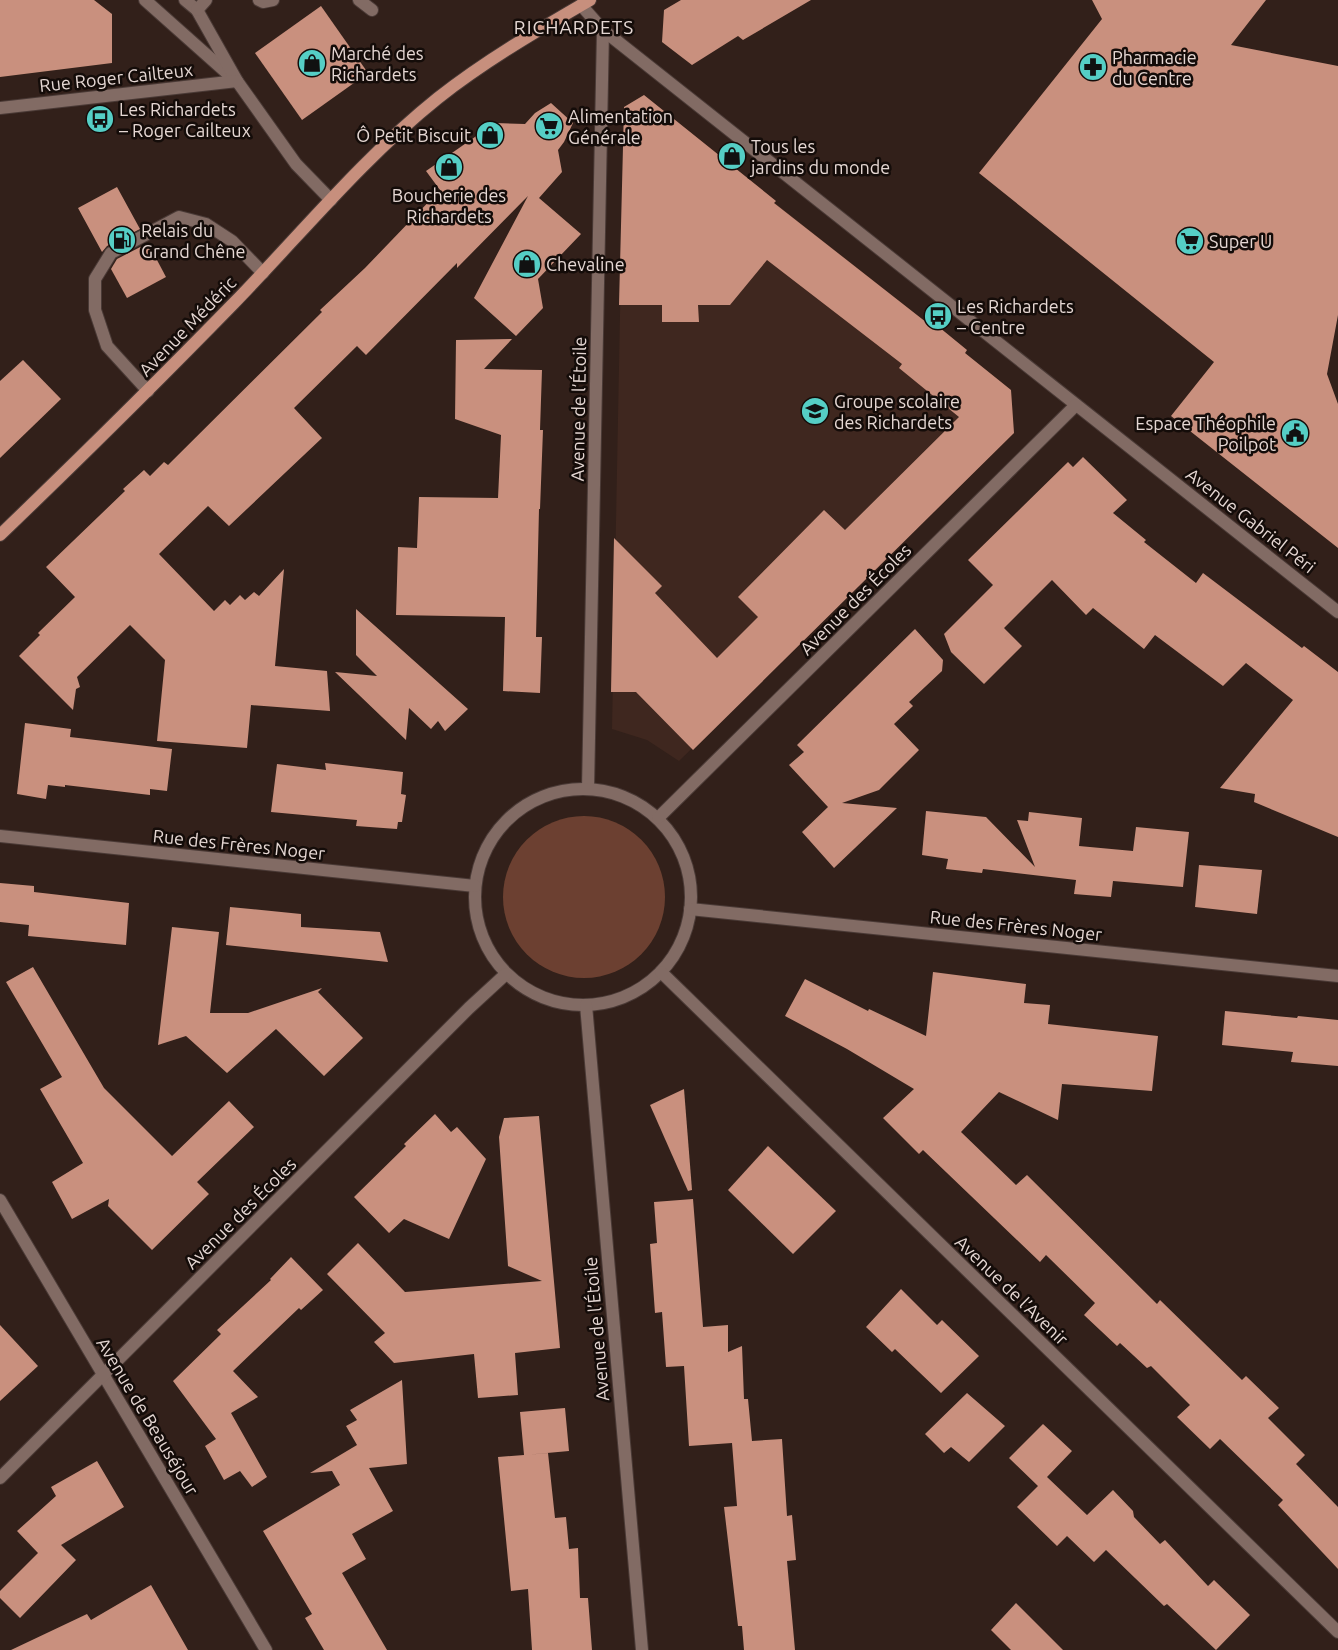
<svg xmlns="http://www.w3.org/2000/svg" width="1338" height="1650" font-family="Ubuntu,sans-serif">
<rect width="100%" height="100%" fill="#32201a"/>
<!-- built -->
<path fill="#3f271f" d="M644,95L776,201L775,203L931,326L934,323L967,350L966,354L1011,390L1014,433L679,761L647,740L612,729L624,107Z"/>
<!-- green -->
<circle fill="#6c4031" cx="584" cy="897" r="81"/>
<!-- building -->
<g fill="#c9907e">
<path d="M0,0H94L112,14V63L0,77Z"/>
<path d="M681,0H811L743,40L738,36L692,65L662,42L664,10Z"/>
<path d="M1092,0H1266L1231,45L1338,66V315L1327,374L1338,404V548L1171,416L1214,362L979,173L1102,19Z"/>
<path d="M321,6L368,73L302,120L255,53Z"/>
<path d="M644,95L776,201L774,203L931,326L934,323L967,350L965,353L1011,390L1014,433L693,750L636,692H611L614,538L662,586L655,593L717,658L758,617L738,597L824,510L845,530L959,417L899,368L902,364L767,260L730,305H698L699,322H662V305H619L624,107Z"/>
<path d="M551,103L573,123L564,142L558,150L562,172L539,198L581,234L538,279L543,308L516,336L474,298L528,196L457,268V263L366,355L357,346L294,408L322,438L229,526L208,506L159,554L214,611L225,600L230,605L240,595L245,600L254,592L259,596L284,569L275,666L327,671L330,711L251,705L247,748L157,741L165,660L130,625L77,677L80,687L76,689L73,710L19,656L40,635L38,633L75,597L46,567L125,491L123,489L144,470L150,476L164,462L168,465L322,312L320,310L365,268L440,190L426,171L495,123L525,124L535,113Z"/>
<path d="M117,187L140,229L107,246L102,252L78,208Z"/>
<path d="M148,243L166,277L127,298L111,269L117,259Z"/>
<path d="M512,339L484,369L542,370L540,430H543L540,509H539L536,637H542L540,693L503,691L505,617L396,615L398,547L417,548L419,497L498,498L501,435L455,419L456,340Z"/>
<path d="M23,360L61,399L0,458V381Z"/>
<path d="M1083,457L1127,500L1113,513L1146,540L1144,542L1196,583L1203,573L1302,648L1304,646L1338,672V837L1254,802L1255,794L1220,788L1293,700L1246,663L1223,686L1155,635L1144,649L1093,608L1086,615L1052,580L1004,628L1022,646L984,684L951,652L944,634L993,585L968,560L1068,462L1073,467Z"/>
<path d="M356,609L468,709L445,731L438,721L431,729L409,708L406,740L335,672L377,676L356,655Z"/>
<path d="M915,629L943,660L942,671L909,702L913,706L894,724L919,750L879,790L842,803L897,808L834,868L802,832L828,807L789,765L804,752L797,745Z"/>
<path d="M25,723L71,729L70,737L172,749L167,791L150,789V795L65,785V787L48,785L46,799L17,794Z"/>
<path d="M325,763L403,772L401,794L406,795L402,822H398L397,829L356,826L357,820L271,812L277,764L326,770Z"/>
<path d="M926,811L986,817L1035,867L1017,820L1028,821L1029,812L1082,818L1079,846L1133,851L1136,827L1189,832L1183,887L1113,881L1111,897L1074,894L1076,880L983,869L982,873L946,869L948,859L922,855Z"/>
<path d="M1199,865L1262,870L1257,914L1195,907Z"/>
<path d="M0,883L34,886V892L129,903L126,945L28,936L29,925L0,922Z"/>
<path d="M230,907L301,914V927L380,932L388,962L226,945Z"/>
<path d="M172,927L219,932L210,1013H248L322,988L318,992L363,1038L324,1076L276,1029L227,1073L186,1036L158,1045Z"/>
<path d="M33,967L104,1088L172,1156L229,1101L254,1127L197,1182L209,1194L152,1250L108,1206L109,1199L72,1219L52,1182L83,1163L40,1089L62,1077L6,982Z"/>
<path d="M933,972L1026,984L1024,1003L1050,1005L1048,1024L1158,1036L1152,1091L1062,1084L1058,1120L999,1092L961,1132L1016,1185L1027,1175L1157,1304L1160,1300L1242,1380L1246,1376L1279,1408L1268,1418L1305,1455L1296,1464L1338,1507V1569L1278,1505L1283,1500L1220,1439L1210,1449L1177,1417L1190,1405L1151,1366L1147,1368L1120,1343L1117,1346L1084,1315L1095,1303L1046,1255L1040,1262L923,1150L919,1154L883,1118L914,1089L847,1049L785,1016L805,979L868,1011L869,1009L926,1036Z"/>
<path d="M1225,1011L1297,1018L1298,1016L1338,1020V1066L1291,1062L1293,1052L1222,1045Z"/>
<path d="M684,1089L692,1190L688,1191L650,1105Z"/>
<path d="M435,1114L451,1132L457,1127L486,1159L449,1239L404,1219L389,1233L354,1197L406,1146L404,1144Z"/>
<path d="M539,1116L560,1348L515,1353L518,1395L478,1398L474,1354L394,1363L374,1342L385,1333L327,1274L358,1243L405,1292L542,1281L508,1266L499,1137L504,1118Z"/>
<path d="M768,1146L836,1211L793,1254L728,1190Z"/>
<path d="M693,1199L703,1327L728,1325V1352L742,1346L744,1399H748L752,1441L782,1439L787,1516L792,1515L796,1560L787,1561L795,1650H744L742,1626H738L724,1507L737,1506L732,1443L689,1446L684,1366L666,1367L662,1312L655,1313L650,1244L657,1243L654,1202Z"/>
<path d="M291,1257L323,1290L301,1310L299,1308L233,1371L258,1397L231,1413L267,1477L252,1487L240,1471L224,1480L205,1446L216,1439L173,1381L221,1334L217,1330L271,1280L270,1279Z"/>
<path d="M901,1289L937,1325L942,1320L979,1356L941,1393L895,1349L892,1352L866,1327Z"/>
<path d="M0,1325L38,1366L0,1401Z"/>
<path d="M402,1380L407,1464L369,1468L393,1511L352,1534L366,1559L342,1573L387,1650H324L305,1618L312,1614L263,1531L340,1485L332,1471L310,1473L357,1445L346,1426L357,1420L350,1410Z"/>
<path d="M967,1393L1005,1426L969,1462L951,1447L944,1453L925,1434Z"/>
<path d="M565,1408L569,1451L525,1455L548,1453L555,1518L566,1517L569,1549L578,1548L580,1598H588L592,1650H532L528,1589L511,1591L498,1457L524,1455L520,1412Z"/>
<path d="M1043,1424L1072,1451L1047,1477L1087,1515L1113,1490L1133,1511L1134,1517L1160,1544L1165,1540L1208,1586L1214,1580L1250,1615L1216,1650L1167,1604L1164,1606L1106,1550L1094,1562L1067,1536L1057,1546L1017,1507L1038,1486L1009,1458Z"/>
<path d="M97,1461L124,1507L61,1545L76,1560L20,1618L0,1598V1591L38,1553L17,1531L56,1496L51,1487Z"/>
<path d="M151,1585L188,1650H11L87,1614L91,1620Z"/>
<path d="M1016,1603L1063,1650H1011L991,1630Z"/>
</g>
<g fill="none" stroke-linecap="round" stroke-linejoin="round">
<defs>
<g id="minor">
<path d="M145,0L227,73"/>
<path d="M185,0L197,10L237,81L296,164L331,200"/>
<path d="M259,0L263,2L273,0"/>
<path d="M359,0L372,10"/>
<path d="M581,5L603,30L1338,612"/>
<path d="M197,10L206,0"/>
<path d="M0,108L237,81"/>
<path d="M148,391L107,346L95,310V279L111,253L179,217L206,224L232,241L263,273"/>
<path d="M588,789L603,30"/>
<circle cx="583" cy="897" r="108"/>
<path d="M658,818L1076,405"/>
<path d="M0,836L475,886"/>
<path d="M690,909L1338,976"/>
<path d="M661,972L1338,1632"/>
<path d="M586,1005L642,1650"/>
<path d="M0,1200L266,1650"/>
<path d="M0,1478L469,1008L506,974"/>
</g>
<path id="major" d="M0,535C79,459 157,382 234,303C301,234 363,158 438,98C485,61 538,30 590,0"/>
</defs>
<!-- minor casing -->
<use href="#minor" stroke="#4a3a36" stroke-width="14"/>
<!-- major casing -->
<use href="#major" stroke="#4a3a36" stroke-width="14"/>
<!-- minor -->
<use href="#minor" stroke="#826b64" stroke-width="12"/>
<!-- major -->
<use href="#major" stroke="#c78f7d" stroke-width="12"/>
</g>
<!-- icons -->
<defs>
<symbol id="shop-disc" viewBox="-11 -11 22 22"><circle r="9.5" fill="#55cec5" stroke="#140c09"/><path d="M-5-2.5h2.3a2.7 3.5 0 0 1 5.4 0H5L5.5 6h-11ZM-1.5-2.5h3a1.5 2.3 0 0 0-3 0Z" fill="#111"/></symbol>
<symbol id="pharmacy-disc" viewBox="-11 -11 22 22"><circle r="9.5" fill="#55cec5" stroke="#140c09"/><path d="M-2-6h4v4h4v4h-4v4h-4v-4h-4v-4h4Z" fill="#111"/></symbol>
<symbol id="bus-disc" viewBox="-11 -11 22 22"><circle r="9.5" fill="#55cec5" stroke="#140c09"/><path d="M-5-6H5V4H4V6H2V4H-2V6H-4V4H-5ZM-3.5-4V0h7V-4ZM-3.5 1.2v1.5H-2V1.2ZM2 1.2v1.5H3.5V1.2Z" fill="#111"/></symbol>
<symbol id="supermarket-disc" viewBox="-11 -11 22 22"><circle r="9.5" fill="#55cec5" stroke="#140c09"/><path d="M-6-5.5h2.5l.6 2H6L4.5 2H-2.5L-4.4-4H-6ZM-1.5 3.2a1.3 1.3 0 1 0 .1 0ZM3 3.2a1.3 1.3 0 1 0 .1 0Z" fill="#111"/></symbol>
<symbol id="fuel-disc" viewBox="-11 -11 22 22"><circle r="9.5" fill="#55cec5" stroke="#140c09"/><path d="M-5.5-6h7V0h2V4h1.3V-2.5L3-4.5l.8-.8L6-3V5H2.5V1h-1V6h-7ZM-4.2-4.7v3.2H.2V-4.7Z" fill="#111"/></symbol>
<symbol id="school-disc" viewBox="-11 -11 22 22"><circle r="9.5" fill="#55cec5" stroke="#140c09"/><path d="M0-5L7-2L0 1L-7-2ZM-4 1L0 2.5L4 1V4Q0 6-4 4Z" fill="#111"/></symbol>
<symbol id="civic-disc" viewBox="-11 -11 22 22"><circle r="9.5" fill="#55cec5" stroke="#140c09"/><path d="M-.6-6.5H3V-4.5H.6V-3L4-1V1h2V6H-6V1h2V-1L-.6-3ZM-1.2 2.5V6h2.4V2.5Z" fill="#111"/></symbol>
</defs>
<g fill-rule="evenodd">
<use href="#shop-disc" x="296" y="47" width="32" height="32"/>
<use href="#pharmacy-disc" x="1077" y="51" width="32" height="32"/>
<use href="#bus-disc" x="84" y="103" width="32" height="32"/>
<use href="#supermarket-disc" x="533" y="110" width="32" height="32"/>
<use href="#shop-disc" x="474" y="119" width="32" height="32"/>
<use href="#shop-disc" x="716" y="140" width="32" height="32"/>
<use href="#shop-disc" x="433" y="151" width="32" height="32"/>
<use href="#fuel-disc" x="106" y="224" width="32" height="32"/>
<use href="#supermarket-disc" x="1174" y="225" width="32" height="32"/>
<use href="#shop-disc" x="511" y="248" width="32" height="32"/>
<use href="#bus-disc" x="922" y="300" width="32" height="32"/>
<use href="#school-disc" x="799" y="395" width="32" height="32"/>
<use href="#civic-disc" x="1279" y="417" width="32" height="32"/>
</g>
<g text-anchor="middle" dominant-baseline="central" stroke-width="5" stroke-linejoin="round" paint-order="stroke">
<!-- poi labels -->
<g font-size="18" fill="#e5d7d3" stroke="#140c09" text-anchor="start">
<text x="331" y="53">Marché des<tspan x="331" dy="21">Richardets</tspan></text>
<text x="1112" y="57">Pharmacie<tspan x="1112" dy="21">du Centre</tspan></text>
<text x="119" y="109">Les Richardets<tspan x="119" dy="21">– Roger Cailteux</tspan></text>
<text x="568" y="116">Alimentation<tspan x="568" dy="21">Générale</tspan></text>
<text x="471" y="135" text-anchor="end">Ô Petit Biscuit</text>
<text x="751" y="146">Tous les<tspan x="751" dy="21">jardins du monde</tspan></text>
<text x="449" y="195" text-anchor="middle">Boucherie des<tspan x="449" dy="21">Richardets</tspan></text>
<text x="141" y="230">Relais du<tspan x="141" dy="21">Grand Chêne</tspan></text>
<text x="1209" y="241">Super U</text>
<text x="546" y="264">Chevaline</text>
<text x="957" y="306">Les Richardets<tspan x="957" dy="21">– Centre</tspan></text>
<text x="834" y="401">Groupe scolaire<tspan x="834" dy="21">des Richardets</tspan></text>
<text x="1276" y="423" text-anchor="end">Espace Théophile<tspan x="1276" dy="21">Poilpot</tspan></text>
</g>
<!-- street labels -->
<g font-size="18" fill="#e5d7d3" stroke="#140c09">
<text transform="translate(116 77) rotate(-6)">Rue Roger Cailteux</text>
<text transform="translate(187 326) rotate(-46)">Avenue Médéric</text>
<text transform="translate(578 409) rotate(-89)">Avenue de l’Étoile</text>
<text transform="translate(1251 520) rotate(38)">Avenue Gabriel Péri</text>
<text transform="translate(855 599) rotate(-45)">Avenue des Écoles</text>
<text transform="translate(239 844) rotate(6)">Rue des Frères Noger</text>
<text transform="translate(1016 925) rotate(6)">Rue des Frères Noger</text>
<text transform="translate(240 1213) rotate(-45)">Avenue des Écoles</text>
<text transform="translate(1012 1290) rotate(44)">Avenue de l’Avenir</text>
<text transform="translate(596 1329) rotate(-95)">Avenue de l’Étoile</text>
<text transform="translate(148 1416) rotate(59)">Avenue de Beauséjour</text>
</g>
<!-- neighbourhood labels -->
<g font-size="19" letter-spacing="1" fill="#e5d7d3" stroke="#140c09">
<text x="574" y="27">RICHARDETS</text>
</g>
</g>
</svg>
